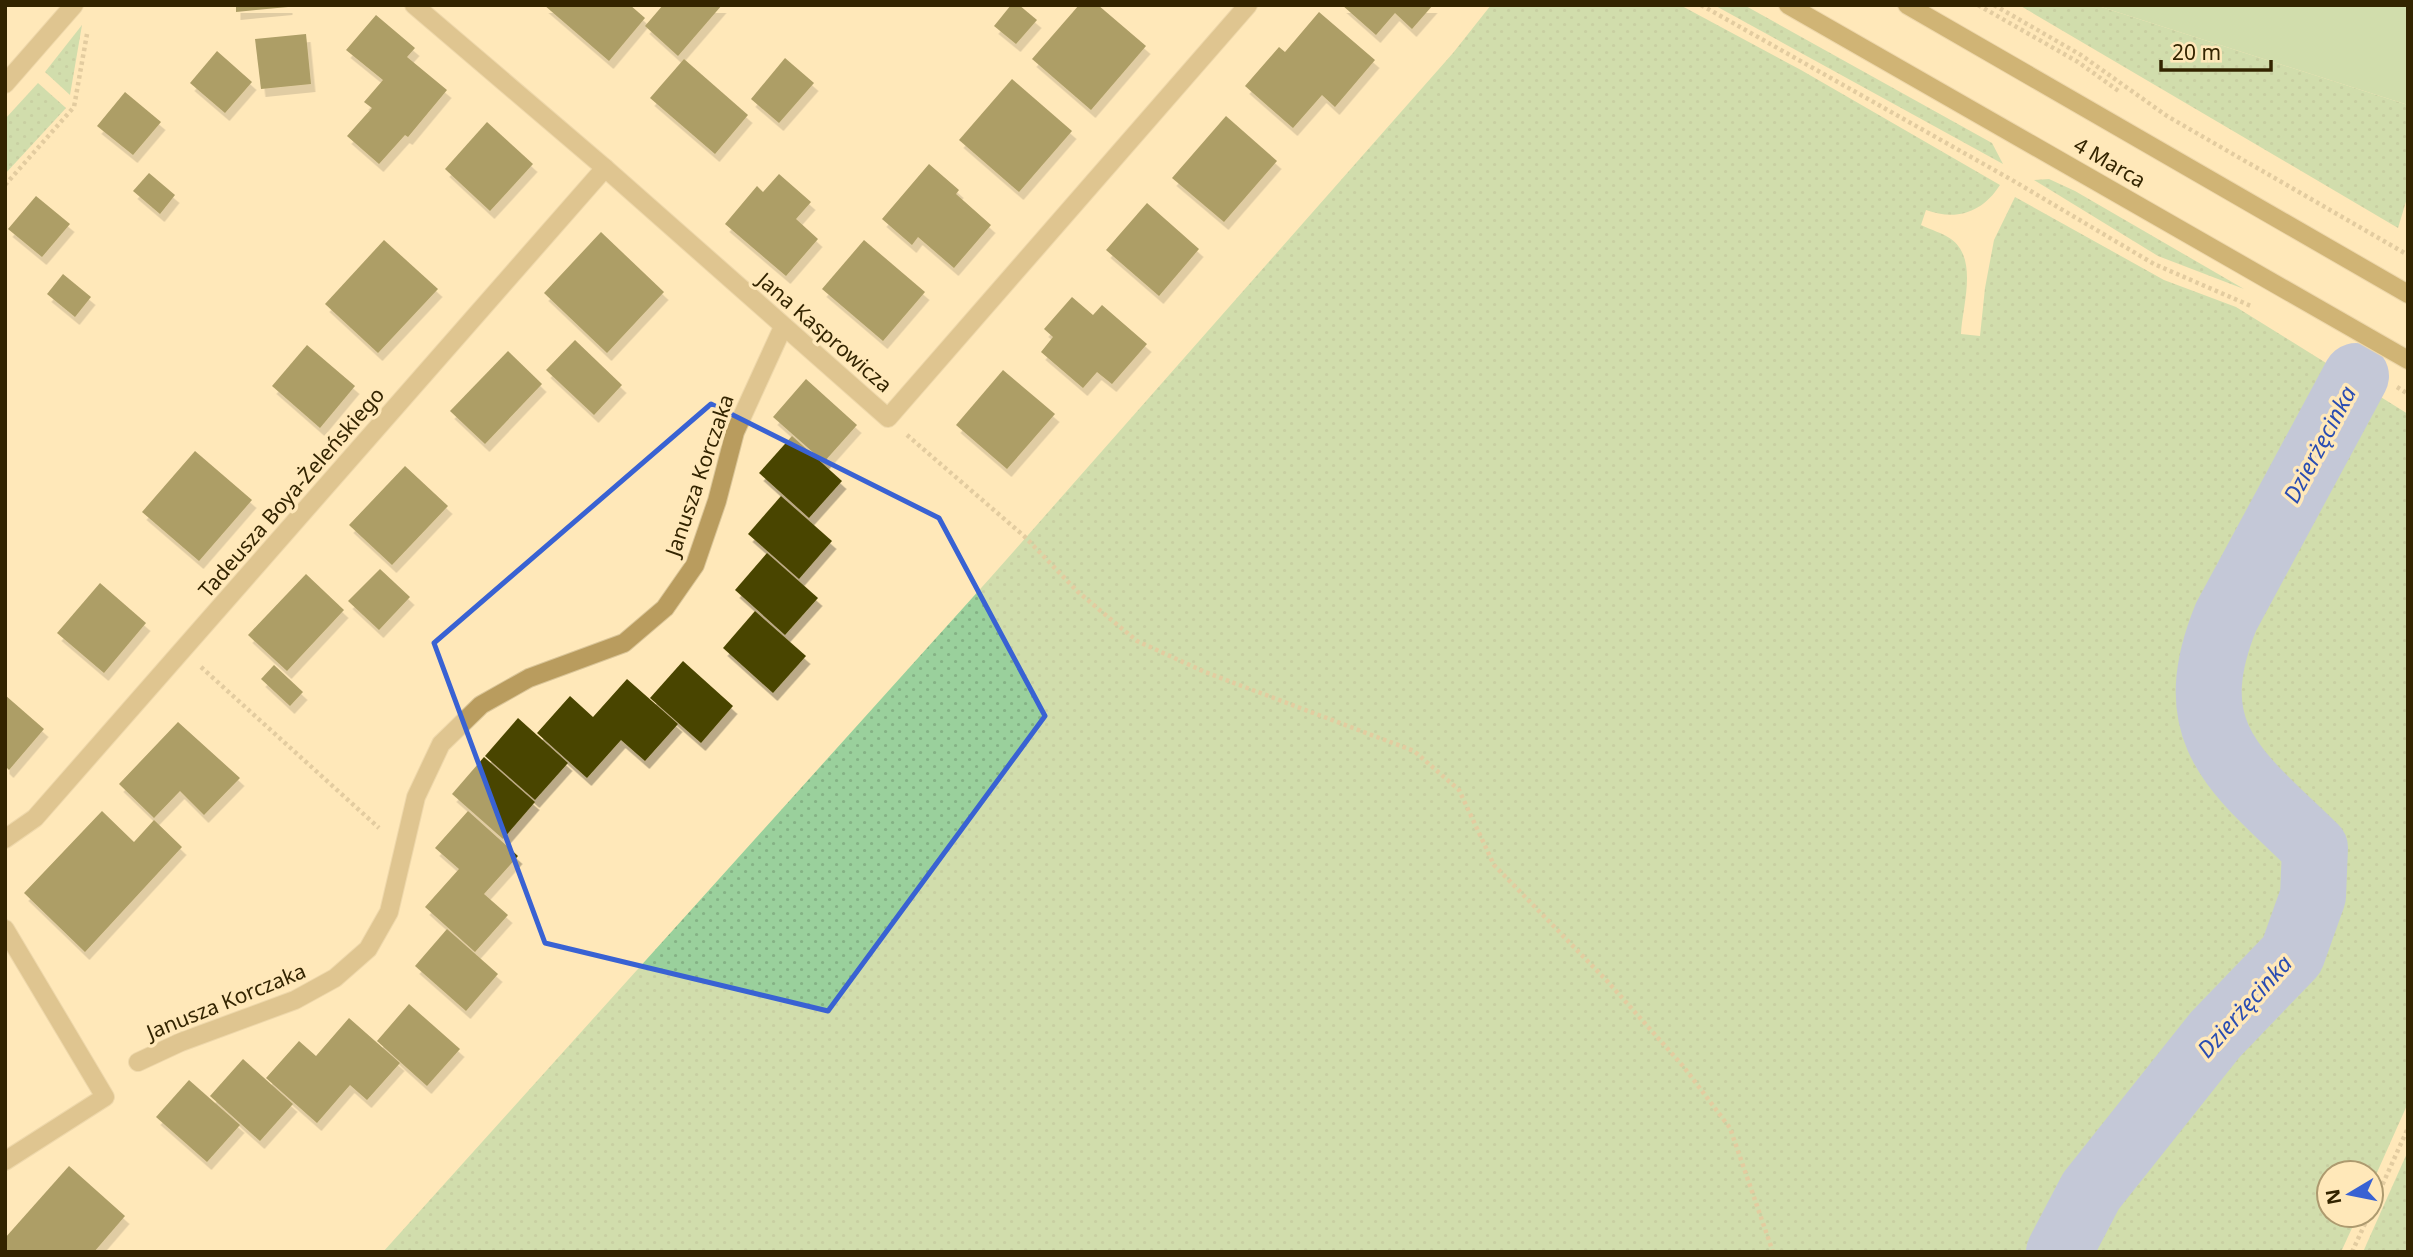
<svg xmlns="http://www.w3.org/2000/svg" width="2413" height="1257" font-family="'Noto Sans',sans-serif">
<defs>
<pattern id="grass-dots" width="8" height="8" patternUnits="userSpaceOnUse" patternTransform="scale(1.75)"><rect width="8" height="8" fill="#9ad09c"/><path d="M2 2h.1M6 6h.1" fill="none" stroke="#85b285" stroke-width="1.8" stroke-linecap="round"/></pattern>
<filter id="shadow"><feDropShadow dx="4.5" dy="8" stdDeviation="0" flood-color="#0004"/></filter>
</defs>
<rect width="100%" height="100%" fill="#ffe8b9"/>
<!-- grass -->
<g fill="url(#grass-dots)">
<path d="M1491,5H1680L1801,70L2000,185C1982,213 1956,221 1926,210L1921,225C1931,230 1943,233 1951,239C1979,259 1962,307 1961,334L1980,336L1985,288L1994,240L2015,197L2164,280L2236,307L2408,414V1103L2371,1186V1173H2329V1215H2358L2341,1252H383L991,577L1453,53Z"/>
<path d="M1714,5H1744L1992,143L2003,164Z"/>
<path d="M2019,5H2095L2408,105V195L2398,228Z"/>
<path d="M82,25L70,95L45,72Z"/>
<path d="M38,83L66,108L5,174V119Z"/>
<path d="M2049,179L2075,191L2244,289L2158,256L2034,180Z"/>
<path d="M2408,1151V1252H2363Z"/>
</g>
<!-- park -->
<path fill="#9ad09c" d="M2095,5H2408V105Z"/>
<g fill="none" stroke-linecap="round" stroke-linejoin="round">
<!-- river -->
<path stroke="#7da3fa" stroke-width="66" d="M2059,1252L2091,1191L2215,1035L2292,955L2313,896L2315,848C2237,772 2178,735 2226,617L2356,376"/>
</g>
<!-- building -->
<g fill="#4a4501" filter="url(#shadow)">
<path d="M236,5H288V7L236,12Z"/>
<path d="M544,5H630L645,18L609,61Z"/>
<path d="M663,5H722L678,56L645,26Z"/>
<path d="M1011,5H1019L1037,20L1016,44L994,26Z"/>
<path d="M1079,5H1098L1146,46L1091,110L1032,59Z"/>
<path d="M1342,5H1433L1412,29L1395,13L1376,35Z"/>
<path d="M1319,12L1375,60L1335,107L1322,95L1293,128L1245,86L1279,47L1285,52Z"/>
<path d="M376,15L415,48L407,57L447,90L408,137L405,135L379,164L347,136L372,108L364,102L383,80L346,50Z"/>
<path d="M306,34L311,84L261,89L255,39Z"/>
<path d="M217,51L252,82L225,113L190,83Z"/>
<path d="M785,58L814,83L779,123L751,99Z"/>
<path d="M684,59L748,115L715,154L650,98Z"/>
<path d="M1012,79L1072,131L1019,192L959,140Z"/>
<path d="M125,92L161,122L133,155L97,126Z"/>
<path d="M1226,116L1277,161L1224,222L1172,178Z"/>
<path d="M487,122L533,164L490,211L445,169Z"/>
<path d="M929,164L959,190L956,194L991,225L954,268L918,237L912,245L882,219Z"/>
<path d="M149,173L175,195L160,214L133,191Z"/>
<path d="M779,174L811,202L796,219L818,239L786,276L725,224L757,186L763,192Z"/>
<path d="M36,196L70,224L42,257L8,229Z"/>
<path d="M1147,203L1199,249L1159,296L1106,250Z"/>
<path d="M601,232L664,292L607,353L544,293Z"/>
<path d="M384,240L438,289L378,353L325,304Z"/>
<path d="M864,240L925,292L883,341L822,289Z"/>
<path d="M63,274L91,297L75,317L47,294Z"/>
<path d="M1072,297L1093,315L1102,305L1147,344L1112,384L1097,372L1083,388L1041,352L1053,337L1044,329Z"/>
<path d="M575,340L622,385L594,415L546,370Z"/>
<path d="M307,345L355,386L320,428L272,386Z"/>
<path d="M508,351L542,384L485,444L450,411Z"/>
<path d="M1003,370L1055,414L1007,469L956,425Z"/>
<path d="M806,379L857,425L824,462L773,417Z"/>
<path d="M792,436L842,481L809,518L759,473Z"/>
<path d="M195,451L252,500L199,561L142,512Z"/>
<path d="M405,466L448,506L392,565L349,525Z"/>
<path d="M781,496L832,541L799,579L748,534Z"/>
<path d="M767,553L818,598L785,635L735,590Z"/>
<path d="M380,569L410,597L379,630L348,601Z"/>
<path d="M306,574L344,610L287,671L248,635Z"/>
<path d="M100,583L146,623L104,673L57,633Z"/>
<path d="M755,611L806,656L773,693L723,648Z"/>
<path d="M683,661L733,706L701,743L650,698Z"/>
<path d="M274,665L303,692L290,706L261,679Z"/>
<path d="M627,679L678,724L645,761L621,740L587,778L537,733L570,696L593,717Z"/>
<path d="M5,695L44,729L9,770L5,766Z"/>
<path d="M518,718L568,763L535,800L485,756Z"/>
<path d="M178,722L240,778L204,815L180,791L154,818L119,784Z"/>
<path d="M484,757L535,802L503,839L452,794Z"/>
<path d="M102,811L134,842L154,820L182,847L85,952L24,893Z"/>
<path d="M468,811L518,856L484,894L508,915L475,952L425,907L459,869L435,848Z"/>
<path d="M447,929L498,974L466,1011L415,966Z"/>
<path d="M409,1004L460,1049L427,1086L377,1041Z"/>
<path d="M349,1018L400,1063L367,1100L350,1085L317,1123L266,1078L299,1041L316,1056Z"/>
<path d="M243,1059L293,1104L260,1141L210,1096Z"/>
<path d="M189,1080L240,1125L207,1162L156,1117Z"/>
<path d="M69,1166L125,1216L94,1252H5V1238Z"/>
</g>
<g fill="none" stroke-linecap="round" stroke-linejoin="round">
<defs>
<g id="street">
<path d="M414,5L605,168L888,418L1248,5"/>
<path d="M5,84L74,5"/>
<path d="M5,839L35,818L605,168"/>
<path d="M5,929L105,1097L5,1161"/>
<path d="M138,1062L181,1042L295,1000L335,978L368,949L389,912L416,797L441,744L481,705L529,678L624,643L665,608L695,565L717,501L735,432L783,327"/>
</g>
<g id="secondary">
<path d="M1788,5L2408,360"/>
<path d="M1907,5L2408,294"/>
</g>
</defs>
<!-- street casing -->
<use href="#street" stroke="#dac598" stroke-width="20"/>
<!-- secondary casing -->
<use href="#secondary" stroke="#dac598" stroke-width="20"/>
<!-- path -->
<g stroke="#c1ac80" stroke-width="4.5" stroke-dasharray="3.5 3.5" stroke-linecap="butt">
<path d="M1701,5L2012,180L2154,264L2251,306"/>
<path d="M1978,5L2078,62L2120,92"/>
<path d="M1994,5L2081,55L2167,116L2408,255"/>
<path d="M5,185L74,107L87,34"/>
<path d="M2397,387L2408,394"/>
<path d="M907,435L1024,536L1078,592L1137,641L1205,672L1414,751L1459,790L1494,865L1608,982L1683,1066L1730,1128L1773,1252"/>
<path d="M201,667L379,828"/>
<path d="M2371,1210L2408,1128"/>
<path d="M2352,1252L2369,1215"/>
</g>
<!-- street -->
<use href="#street" stroke="#b99c5e" stroke-width="18"/>
<!-- secondary -->
<use href="#secondary" stroke="#987623" stroke-width="18"/>
</g>
<!-- marked area -->
<path d="M0 0H2413V1257H0ZM711,404L939,518L1045,716L828,1011L545,943L434,643Z" fill="#ffe8b9" fill-opacity=".55" fill-rule="evenodd"/>
<path fill="none" stroke="#3962d3" stroke-width="5" stroke-linejoin="round" d="M711,404L939,518L1045,716L828,1011L545,943L434,643Z"/>
<g text-anchor="middle" dominant-baseline="central" stroke-width="7" stroke-linejoin="round" paint-order="stroke">
<!-- street labels -->
<g font-size="21" fill="#332400" stroke="#ffe8b9">
<text transform="translate(2110 162) rotate(30)">4 Marca</text>
<text transform="translate(825 332) rotate(41)">Jana Kasprowicza</text>
<text transform="translate(699 475) rotate(-71)">Janusza Korczaka</text>
<text transform="translate(291 492) rotate(-49)">Tadeusza Boya-Żeleńskiego</text>
<text transform="translate(226 1001) rotate(-22)">Janusza Korczaka</text>
</g>
<!-- water labels -->
<g font-size="23" font-style="italic" fill="#2a4db2" stroke="#ffe8b9">
<text transform="translate(2319 444) rotate(-62)">Dzierżęcinka</text>
<text transform="translate(2244 1006) rotate(-48)">Dzierżęcinka</text>
</g>
</g>
<!-- border -->
<rect width="2413" height="1257" fill="none" stroke="#332400" stroke-width="14"/>
<!-- north arrow -->
<g transform="translate(2350 1194) rotate(260)"><circle r="33" fill="#ffe8b9" stroke="#ad9a6f" stroke-width="2"/>
<path d="M0-5L12 26L0 18L-12 26Z" fill="#3962d3"/>
<text y="-10" font-size="19" font-weight="bold" text-anchor="middle" fill="#332400">N</text>
</g>
<!-- scale -->
<path d="M2161 60v10h110v-10" fill="none" stroke="#332400" stroke-width="3.5"/>
<text x="2172" y="60" font-size="21" fill="#332400" stroke="#ffe8b9" stroke-width="5" paint-order="stroke">20 m</text>
</svg>
